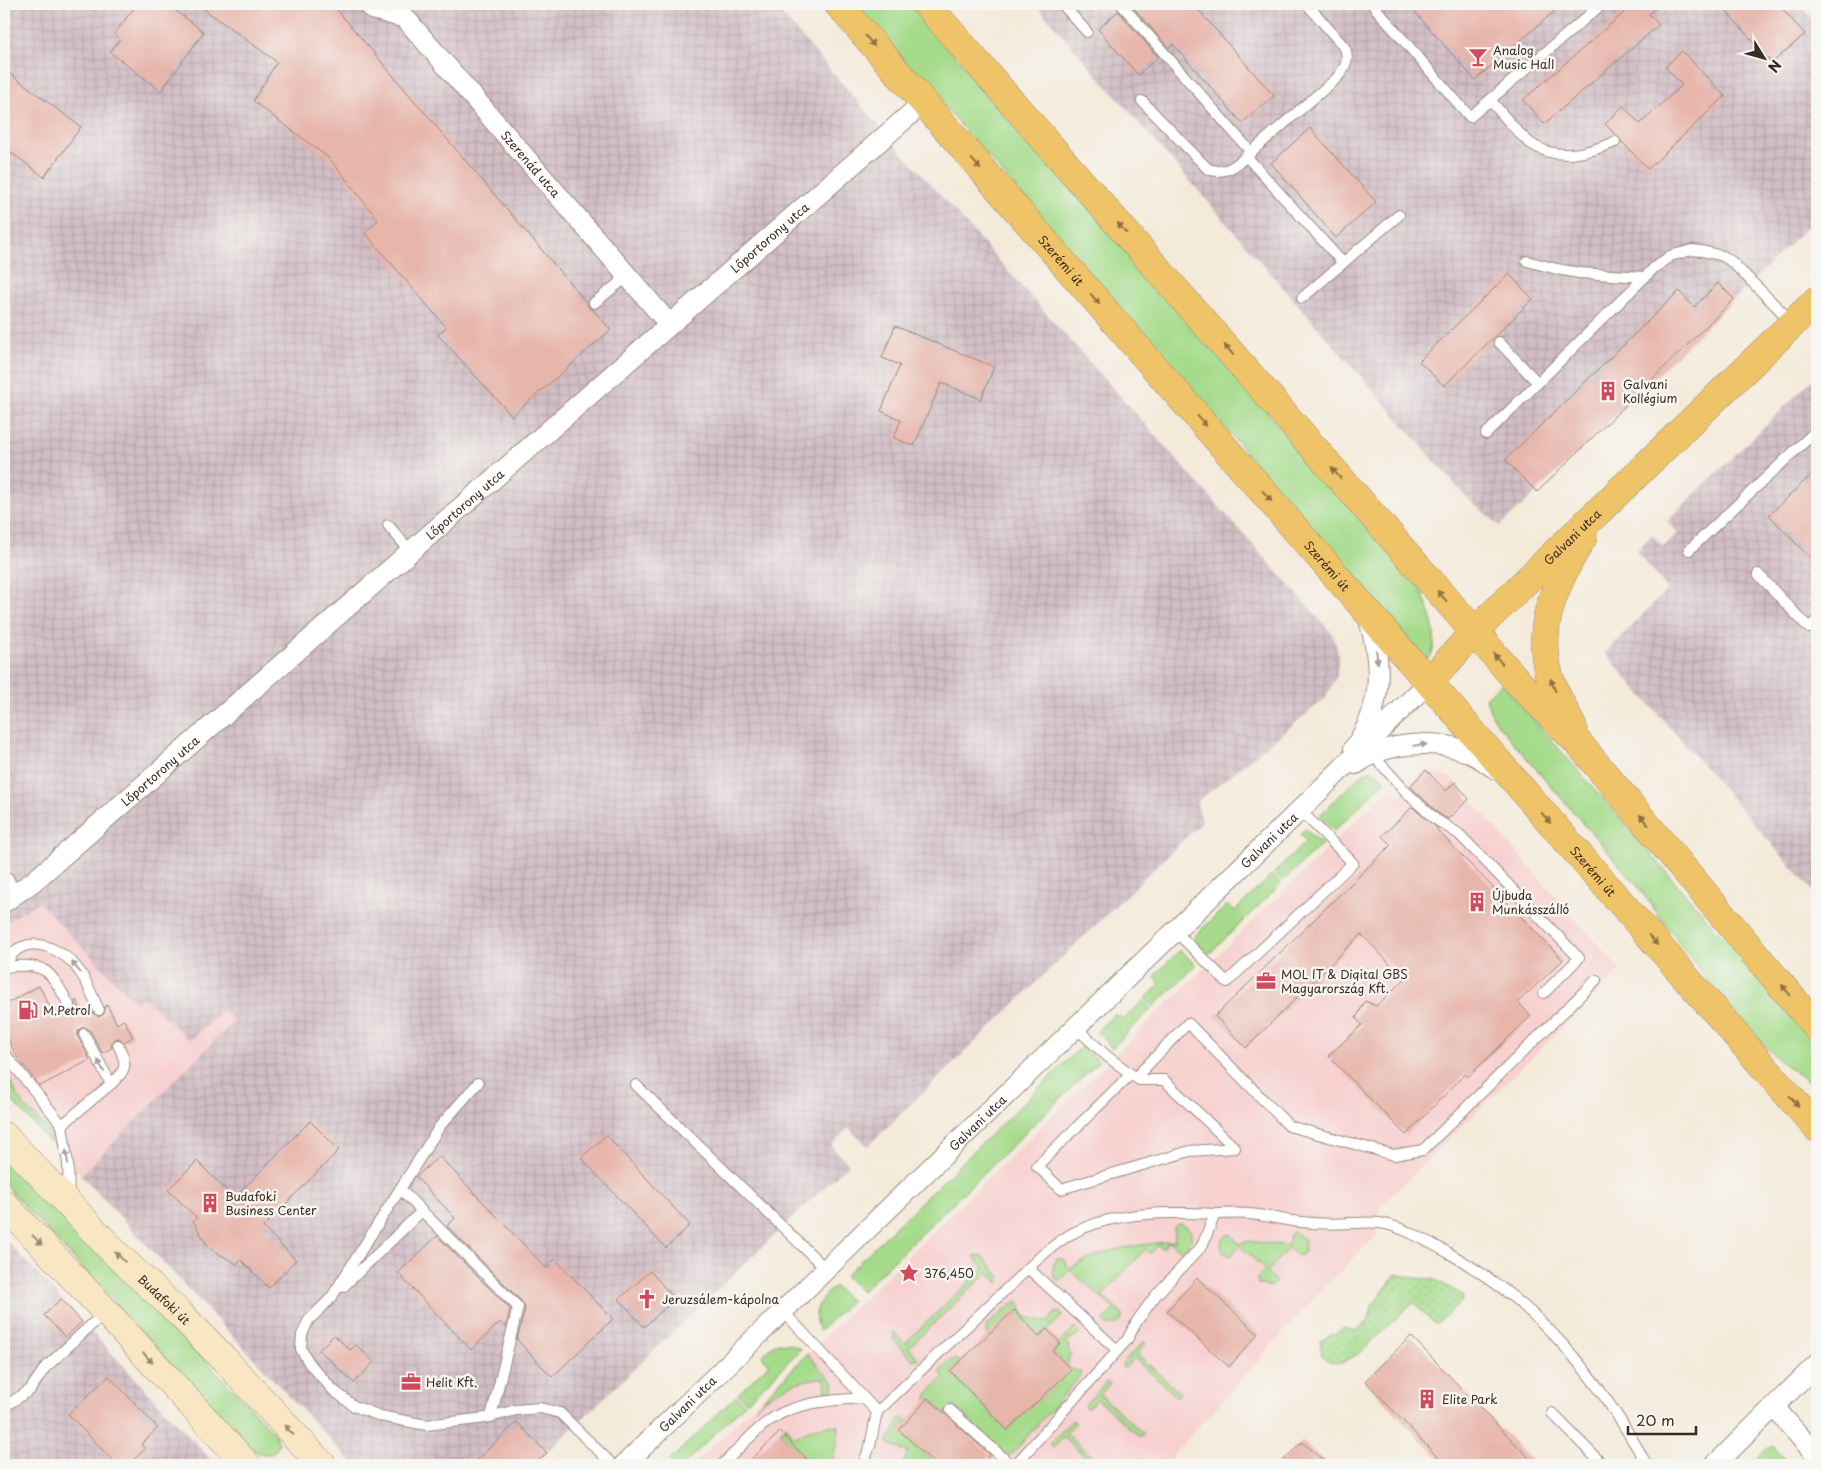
<svg xmlns="http://www.w3.org/2000/svg" width="1821" height="1469" font-family="'Playpen Sans',sans-serif">
<defs>
<pattern id="industrial-grid" width="8" height="8" patternUnits="userSpaceOnUse" patternTransform="scale(1.25)"><rect width="8" height="8" fill="#d2bec5"/><path d="M0 4h8M4 0v8" fill="none" stroke="#b5a3a9"/></pattern>
<pattern id="park-dots" width="8" height="8" patternUnits="userSpaceOnUse" patternTransform="scale(1.25)"><rect width="8" height="8" fill="#a5db8b"/><path d="M2 2h.1M6 6h.1" fill="none" stroke="#8fbc78" stroke-width="1.8" stroke-linecap="round"/></pattern>
</defs>
<rect width="100%" height="100%" fill="#f6f6f2"/>
<filter id="ink" filterUnits="userSpaceOnUse"><feTurbulence type="fractalNoise" baseFrequency=".02" numOctaves="2"/><feDisplacementMap in="SourceGraphic" scale="10" xChannelSelector="R" yChannelSelector="G"/><feConvolveMatrix kernelMatrix="1 2 1 2 8 2 1 2 1" color-interpolation-filters="sRGB"/></filter>
<filter id="wash" filterUnits="userSpaceOnUse"><feTurbulence type="fractalNoise" baseFrequency=".0096" numOctaves="4" result="noise"/><feDisplacementMap in="SourceGraphic" scale="20" xChannelSelector="R" yChannelSelector="G"/><feGaussianBlur stdDeviation="1.12" result="paint"/><feColorMatrix in="noise" values="0 0 0 0 0 0 0 0 0 0 0 0 0 0 0 0 0 1.4 0 .05"/><feComposite in="paint" operator="in"/></filter>
<g filter="url(#wash)">
<rect width="100%" height="100%" fill="#f4eada"/>
<!-- built -->
<g fill="#f7d0cf">
<path d="M1426,770L1450,778L1455,782L1620,970L1379,1208L1378,1234L1320,1292L1164,1465H693L1386,792L1398,797Z"/>
<path d="M39,902L136,1003L143,996L189,1040L223,1009L235,1021L81,1175L4,1092V923Z"/>
</g>
<!-- industrial -->
<g fill="url(#industrial-grid)">
<path d="M4,4H773L901,151L1331,632L1339,654L1337,675L1325,699L1197,802L1202,822L868,1146L848,1128L831,1146L849,1164L534,1465H354L81,1175L234,1021L223,1009L190,1041L143,997L136,1003L39,902L4,923Z"/>
<path d="M1035,4H1800L1817,25V217L1710,323L1537,492L1500,526L1467,498Z"/>
<path d="M1817,375V896L1605,653L1668,589L1636,551L1652,535L1663,546L1678,533L1667,521Z"/>
<path d="M4,1238L61,1299L216,1465H4Z"/>
</g>
<!-- grass -->
<g fill="#a5db8b" stroke="#708254">
<path d="M855,4H909L946,45L1418,585C1428,603 1441,639 1430,658L1426,659L1406,636Z"/>
<path d="M1502,683L1755,974L1817,1048V1092L1803,1077L1784,1064L1756,1038L1712,987L1635,883L1499,726L1490,711L1486,698Z"/>
<path d="M1371,771L1378,774L1385,781L1334,831L1320,817L1321,814L1363,773Z"/>
<path d="M1305,829L1322,844L1283,881L1274,873L1306,841L1300,834Z"/>
<path d="M1272,875L1281,884L1209,954L1195,940L1194,937L1226,906H1229L1235,911Z"/>
<path d="M1179,951H1182L1196,966L1153,1007L1145,999L1160,984L1155,977V975Z"/>
<path d="M1143,1001L1151,1009L1112,1048L1098,1033L1097,1031L1115,1014L1124,1019Z"/>
<path d="M1080,1048H1083L1099,1061L861,1292L847,1278L846,1275Z"/>
<path d="M4,1069C11,1080 15,1094 23,1104C31,1116 52,1127 50,1142L4,1092Z"/>
<path d="M4,1154L198,1352L274,1433L279,1443C275,1460 257,1455 247,1445L4,1184Z"/>
<path d="M1177,1224H1182L1190,1230C1193,1239 1190,1250 1179,1250L1169,1242L1163,1249L1158,1245L1150,1254L1145,1249L1102,1296L1122,1314V1320C1117,1325 1111,1327 1105,1324L1104,1321L1114,1309L1070,1270L1059,1281L1054,1277L1053,1267L1057,1258L1063,1259L1070,1269C1102,1248 1138,1245 1175,1241L1174,1227Z"/>
<path d="M1293,1232L1304,1239L1305,1250L1301,1255H1297L1288,1248L1267,1272L1276,1281L1275,1284L1270,1287L1258,1284L1257,1279L1265,1269L1240,1246L1231,1256C1223,1255 1222,1249 1221,1242L1227,1235H1232L1238,1244L1249,1241L1288,1246L1290,1235Z"/>
<path d="M977,1256H982L1000,1277L999,1284L988,1272L909,1347L919,1360L912,1359L893,1340L894,1332L905,1343L984,1268L974,1257Z"/>
<path d="M833,1287H835L851,1301L820,1331C809,1314 821,1299 833,1287Z"/>
<path d="M1016,1301L1020,1303L1024,1317L1047,1322L1056,1312L1061,1313L1062,1316L1048,1330L1046,1329L1039,1336L988,1335L986,1329L987,1325Z"/>
<path d="M1077,1328L1079,1334L1067,1341L1070,1354L1067,1366L1053,1351L1073,1329Z"/>
<path d="M1143,1342L1146,1343L1137,1354L1180,1393L1177,1397L1134,1358L1124,1369L1122,1364Z"/>
<path d="M779,1343L789,1344L801,1349L747,1402L738,1394L769,1364L762,1356L773,1345Z"/>
<path d="M807,1354L834,1383L833,1390L826,1393L825,1378C799,1379 774,1389 755,1408Z"/>
<path d="M956,1359L960,1361L950,1371L1007,1430L1070,1370L1068,1367L1081,1373L1080,1376L1012,1454L1006,1455L955,1406L946,1414L929,1398L927,1399V1394L944,1377L940,1373C941,1366 950,1360 956,1359Z"/>
<path d="M1106,1382L1110,1383L1100,1395L1144,1434L1140,1437L1097,1399L1087,1409L1085,1405Z"/>
<path d="M736,1396L745,1404L683,1465H673L669,1461Z"/>
<path d="M903,1418L908,1420L899,1430L936,1465H903L908,1452L890,1445L888,1441L900,1419Z"/>
<path d="M1072,1420L1076,1422L1066,1433L1102,1465H1095L1063,1437L1053,1448L1051,1443Z"/>
<path d="M786,1425L794,1438C808,1429 823,1424 839,1426L837,1443L831,1465H813L780,1432Z"/>
<path d="M1770,1446L1774,1447L1790,1465H1757L1754,1461Z"/>
</g>
<!-- park -->
<path fill="url(#park-dots)" stroke="#708254" d="M1396,1274L1415,1278L1434,1279L1463,1295L1462,1301L1436,1325L1413,1302L1360,1353L1342,1363L1328,1362L1322,1356L1320,1341L1344,1328L1355,1331L1369,1320L1372,1306Z"/>
<g id="blocks">
<!-- building -->
<g fill="#e7b5aa">
<path d="M137,4H167L204,32L161,91L110,52L120,39L114,34Z"/>
<path d="M197,4H332L587,303L589,308L593,310L611,330L512,416L438,335L446,327L365,233L378,220L330,159L253,101L277,62Z"/>
<path d="M1130,4H1193L1274,96L1242,123L1173,44L1169,48Z"/>
<path d="M1408,4H1563L1475,80Z"/>
<path d="M1634,4H1661L1649,14L1659,25L1544,124L1523,100Z"/>
<path d="M1720,4H1778L1805,34L1772,63Z"/>
<path d="M1118,11L1158,57L1138,75L1098,29Z"/>
<path d="M1682,51L1725,96L1648,169L1605,124L1623,106L1640,124L1682,85L1665,67Z"/>
<path d="M4,69L81,127L44,177L4,147Z"/>
<path d="M1310,128L1376,202L1336,238L1271,163Z"/>
<path d="M1509,274L1533,299L1444,386L1419,361Z"/>
<path d="M1718,283L1734,299L1537,492L1505,460L1679,291L1694,307Z"/>
<path d="M895,326L994,367L981,399L941,383L914,446L894,438L901,420L881,411L900,365L882,358Z"/>
<path d="M1817,469V565L1769,515Z"/>
<path d="M1426,770L1446,791L1455,782L1469,799L1448,819L1439,814L1410,786Z"/>
<path d="M1412,807L1438,829L1437,830L1563,960L1518,1002L1531,1016L1468,1077L1465,1074L1406,1135L1328,1056L1362,1025L1356,1018L1365,1001L1376,1006L1405,979L1361,934L1246,1048L1215,1016L1391,845L1382,836Z"/>
<path d="M39,986L53,1012L63,1008L66,1011H72L75,1008V1001L76,1000L85,1017L93,1013L99,1017L104,1014L105,1007L107,1005L117,1024L124,1020L133,1037L124,1042L119,1038L115,1039L111,1044L112,1048L102,1053L90,1030L85,1027L81,1028L78,1031V1037L90,1060L40,1086L19,1060L4,1032V1005Z"/>
<path d="M310,1121L339,1150L263,1227L296,1260L269,1288L241,1260L237,1264L212,1250L204,1240L193,1221L197,1218L168,1190L197,1161L234,1198Z"/>
<path d="M606,1135L690,1225L666,1248L581,1158Z"/>
<path d="M439,1156L546,1268L555,1259L613,1319L552,1377L517,1340L525,1309L523,1303L447,1226L455,1218L416,1177Z"/>
<path d="M437,1236L510,1309L506,1328L500,1322L471,1350L398,1273Z"/>
<path d="M650,1271L675,1299L644,1327L619,1299Z"/>
<path d="M1197,1278L1258,1334L1229,1367L1167,1311Z"/>
<path d="M61,1299L82,1322L65,1337L44,1315Z"/>
<path d="M1014,1310L1039,1336L1047,1329L1060,1343L1053,1351L1071,1370L1007,1430L950,1371Z"/>
<path d="M334,1335L350,1350L356,1345L374,1362L354,1383L319,1350Z"/>
<path d="M1411,1336L1489,1417L1536,1465H1445L1365,1381Z"/>
<path d="M109,1376L158,1428L141,1444L145,1449L128,1465H117L68,1414Z"/>
<path d="M928,1398L990,1455L981,1465H936L899,1430Z"/>
<path d="M517,1422L547,1453L534,1465H471Z"/>
<path d="M780,1432L813,1465H745Z"/>
<path d="M1302,1442L1330,1465H1278Z"/>
</g>
</g>
</g>
<g filter="url(#ink)">
<use href="#blocks" fill-opacity="0" stroke="#988a7c" stroke-width="1"/>
<g fill="none" stroke-linecap="round" stroke-linejoin="round">
<defs>
<g id="service">
<path d="M362,4L371,14L405,23"/>
<path d="M1062,4L1087,32"/>
<path d="M1121,4L1251,152L1337,78C1344,69 1350,60 1345,48L1307,4"/>
<path d="M1372,4L1470,117L1602,4"/>
<path d="M1490,100C1503,114 1515,131 1530,143C1556,162 1589,153 1615,142"/>
<path d="M1142,101L1208,169C1227,176 1237,164 1251,152"/>
<path d="M1246,156L1343,263"/>
<path d="M1527,261L1557,269L1579,273L1645,277"/>
<path d="M1302,298L1399,215"/>
<path d="M594,303L628,276"/>
<path d="M1499,342L1538,383"/>
<path d="M1486,434L1654,268L1670,256L1692,250L1702,251L1723,256L1732,262L1792,322"/>
<path d="M388,525L410,551"/>
<path d="M1689,550L1817,430"/>
<path d="M1758,574L1809,628L1817,620"/>
<path d="M1372,754L1407,793L1435,819L1459,834L1579,958L1544,993"/>
<path d="M1175,931L1227,982L1353,863L1300,810"/>
<path d="M4,967C8,960 13,950 22,947C41,939 66,953 77,968C87,980 92,996 99,1010"/>
<path d="M4,967C46,963 49,968 69,1005"/>
<path d="M1075,1027L1108,1057L1139,1080H1164L1235,1148L1190,1151L1061,1189L1037,1166L1131,1074"/>
<path d="M4,1053L62,1125L68,1164L69,1197"/>
<path d="M1136,1077L1188,1023L1289,1126L1394,1155L1423,1150L1596,980"/>
<path d="M478,1083L440,1126L331,1298L308,1321L302,1335L301,1349L309,1363L333,1390L354,1406L380,1416L426,1425L486,1418L516,1410L540,1408L560,1413L613,1465"/>
<path d="M111,1084C127,1070 128,1064 118,1045"/>
<path d="M636,1085L826,1269"/>
<path d="M62,1125L111,1084L84,1034"/>
<path d="M400,1189L518,1307L491,1417"/>
<path d="M1215,1214C1226,1214 1238,1213 1249,1214C1267,1215 1284,1221 1302,1222C1318,1224 1335,1224 1351,1223C1363,1223 1373,1221 1385,1224C1407,1229 1428,1242 1447,1252C1538,1303 1597,1375 1647,1465"/>
<path d="M1028,1268L1117,1350"/>
<path d="M343,1287L422,1211"/>
<path d="M783,1311L877,1412L870,1446L863,1465"/>
<path d="M4,1407L30,1390L45,1368L105,1312"/>
<path d="M950,1410L1011,1465"/>
<path d="M877,1412L1040,1257C1051,1248 1062,1238 1075,1232C1117,1211 1169,1212 1215,1214L1202,1246L1156,1295L1137,1321L1127,1340L1015,1465"/>
<path d="M1552,1413L1603,1465"/>
<path d="M722,1465C741,1447 760,1423 784,1412C810,1401 837,1400 864,1398"/>
</g>
<g id="minor">
<path id="s1" d="M393,4L669,324"/>
<path d="M1354,748C1384,707 1382,662 1368,616"/>
<path d="M1356,764C1361,761 1366,757 1372,754C1401,742 1442,740 1470,753C1480,757 1488,764 1496,769"/>
<path d="M4,881L11,897"/>
<path id="s2" d="M4,902L34,881L923,103"/>
<path d="M1774,1407L1817,1456"/>
<path id="s3" d="M624,1465L1300,810L1429,682"/>
<path d="M1715,1465L1817,1364"/>
</g>
<g id="secondary">
<path id="s4" d="M4,1136L116,1254L180,1314L225,1360L322,1465"/>
<path d="M4,1204L106,1312L247,1465"/>
</g>
<g id="primary">
<path id="s5" d="M838,4L1817,1128"/>
<path d="M926,4L1519,683L1580,745L1817,1028"/>
<path id="s6" d="M1429,682L1474,632L1517,590L1817,300"/>
<path d="M1573,728C1565,710 1554,694 1549,675C1535,624 1557,580 1583,537"/>
</g>
</defs>
<!-- service casing -->
<use href="#service" stroke="#988a7c" stroke-width="12"/>
<!-- minor casing -->
<use href="#minor" stroke="#988a7c" stroke-width="22"/>
<!-- secondary casing -->
<use href="#secondary" stroke="#988a7c" stroke-width="29"/>
<!-- primary casing -->
<use href="#primary" stroke="#988a7c" stroke-width="29"/>
<!-- service -->
<use href="#service" stroke="#fff" stroke-width="10"/>
<!-- minor -->
<use href="#minor" stroke="#fff" stroke-width="20"/>
<!-- secondary -->
<use href="#secondary" stroke="#f9e7c3" stroke-width="28"/>
<!-- primary -->
<use href="#primary" stroke="#efc469" stroke-width="28"/>
</g>
<!-- one-way arrows -->
<defs><path id="oneway-solid" d="M-6-.8H1V-3.2L6.5 0L1 3.2V.8H-6Z" transform="scale(1.25)"/></defs>
<g fill="#8c6f40">
<use href="#oneway-solid" transform="translate(870 41) rotate(49)"/>
<use href="#oneway-solid" transform="translate(976 164) rotate(49)"/>
<use href="#oneway-solid" transform="translate(1122 228) rotate(-131)"/>
<use href="#oneway-solid" transform="translate(1095 299) rotate(49)"/>
<use href="#oneway-solid" transform="translate(1229 350) rotate(-131)"/>
<use href="#oneway-solid" transform="translate(1202 421) rotate(49)"/>
<use href="#oneway-solid" transform="translate(1336 473) rotate(-131)"/>
<use href="#oneway-solid" transform="translate(1267 496) rotate(49)"/>
<use href="#oneway-solid" transform="translate(1442 596) rotate(-131)"/>
<use href="#oneway-solid" transform="translate(1498 659) rotate(-131)"/>
<use href="#oneway-solid" transform="translate(1553 685) rotate(-111)"/>
<use href="#oneway-solid" transform="translate(1546 818) rotate(49)"/>
<use href="#oneway-solid" transform="translate(1644 820) rotate(-130)"/>
<use href="#oneway-solid" transform="translate(1653 940) rotate(49)"/>
<use href="#oneway-solid" transform="translate(1786 990) rotate(-130)"/>
<use href="#oneway-solid" transform="translate(1794 1101) rotate(49)"/>
</g>
<g fill="#a79f9a">
<use href="#oneway-solid" transform="translate(1377 657) rotate(83)"/>
<use href="#oneway-solid" transform="translate(1420 745) rotate(-6)"/>
<use href="#oneway-solid" transform="translate(76 967) rotate(-129)"/>
<use href="#oneway-solid" transform="translate(101 1066) rotate(-118)"/>
<use href="#oneway-solid" transform="translate(67 1157) rotate(-98)"/>
</g>
<g fill="#9a8870">
<use href="#oneway-solid" transform="translate(37 1240) rotate(46)"/>
<use href="#oneway-solid" transform="translate(120 1257) rotate(-136)"/>
<use href="#oneway-solid" transform="translate(148 1358) rotate(47)"/>
<use href="#oneway-solid" transform="translate(289 1430) rotate(-133)"/>
</g>
</g>
<!-- icons -->
<defs>
<symbol id="bar-bare" viewBox="-9 -9 18 18"><path d="M-6-5H6L.8 .8V4.5H3.5V6h-7V4.5H-.8V.8Z" fill="#d1495b" stroke="#f6f6f2" stroke-width="2.5" paint-order="stroke"/></symbol>
<symbol id="building-bare" viewBox="-9 -9 18 18"><path d="M-4-6H4V6H1V3H-1V6H-4ZM-2.5-4.3h1.7v1.8h-1.7ZM.8-4.3h1.7v1.8H.8ZM-2.5-1h1.7V.8h-1.7ZM.8-1h1.7V.8H.8Z" fill="#d1495b" stroke="#f6f6f2" stroke-width="2.5" paint-order="stroke"/></symbol>
<symbol id="office-bare" viewBox="-9 -9 18 18"><path d="M-6-3h4V-5.5h4V-3h4V5H-6ZM-1-4.5V-3h2v-1.5ZM-6 0V1H6V0Z" fill="#d1495b" stroke="#f6f6f2" stroke-width="2.5" paint-order="stroke"/></symbol>
<symbol id="fuel-bare" viewBox="-9 -9 18 18"><path d="M-5.5-6h7V0h2V4h1.3V-2.5L3-4.5l.8-.8L6-3V5H2.5V1h-1V6h-7ZM-4.2-4.7v3.2H.2V-4.7Z" fill="#d1495b" stroke="#f6f6f2" stroke-width="2.5" paint-order="stroke"/></symbol>
<symbol id="sight-bare" viewBox="-9 -9 18 18"><path d="M0-6L1.8-2.2L6-1.7L2.9 1.2L3.7 5.4L0 3.3L-3.7 5.4L-2.9 1.2L-6-1.7L-1.8-2.2Z" fill="#d1495b" stroke="#f6f6f2" stroke-width="2.5" paint-order="stroke"/></symbol>
<symbol id="church-bare" viewBox="-9 -9 18 18"><path d="M-1.2-6h2.4v3.5h3.3v2.4h-3.3V6h-2.4V-.1h-3.3v-2.4h3.3Z" fill="#d1495b" stroke="#f6f6f2" stroke-width="2.5" paint-order="stroke"/></symbol>
</defs>
<g fill-rule="evenodd">
<use href="#bar-bare" x="1464" y="43" width="28" height="28"/>
<use href="#building-bare" x="1594" y="377" width="28" height="28"/>
<use href="#building-bare" x="1463" y="888" width="28" height="28"/>
<use href="#office-bare" x="1252" y="967" width="28" height="28"/>
<use href="#fuel-bare" x="14" y="996" width="28" height="28"/>
<use href="#building-bare" x="196" y="1189" width="28" height="28"/>
<use href="#sight-bare" x="895" y="1259" width="28" height="28"/>
<use href="#church-bare" x="633" y="1285" width="28" height="28"/>
<use href="#office-bare" x="397" y="1368" width="28" height="28"/>
<use href="#building-bare" x="1413" y="1385" width="28" height="28"/>
</g>
<g text-anchor="middle" dominant-baseline="central" stroke-width="5" stroke-linejoin="round" paint-order="stroke">
<!-- poi labels -->
<g font-size="12" fill="#3b2a1e" stroke="#f6f6f2" text-anchor="start">
<text x="1493" y="50">Analog<tspan x="1493" dy="14">Music Hall</tspan></text>
<text x="1623" y="384">Galvani<tspan x="1623" dy="14">Kollégium</tspan></text>
<text x="1492" y="895">Újbuda<tspan x="1492" dy="14">Munkásszálló</tspan></text>
<text x="1281" y="974">MOL IT &amp; Digital GBS<tspan x="1281" dy="14">Magyarország Kft.</tspan></text>
<text x="43" y="1010">M.Petrol</text>
<text x="225" y="1196">Budafoki<tspan x="225" dy="14">Business Center</tspan></text>
<text x="924" y="1273">376,450</text>
<text x="662" y="1299">Jeruzsálem-kápolna</text>
<text x="426" y="1382">Helit Kft.</text>
<text x="1442" y="1399">Elite Park</text>
</g>
<!-- street labels -->
<g font-size="12" fill="#3b2a1e" stroke="#f6f6f2">
<text stroke="none"><textPath href="#s1" startOffset="211">Szerenád utca</textPath></text>
<text stroke="none"><textPath href="#s2" startOffset="1014">Lőportorony utca</textPath></text>
<text stroke="none"><textPath href="#s5" startOffset="340">Szerémi út</textPath></text>
<text stroke="none"><textPath href="#s2" startOffset="609">Lőportorony utca</textPath></text>
<text stroke="none"><textPath href="#s6" startOffset="204">Galvani utca</textPath></text>
<text stroke="none"><textPath href="#s5" startOffset="745">Szerémi út</textPath></text>
<text stroke="none"><textPath href="#s2" startOffset="204">Lőportorony utca</textPath></text>
<text stroke="none"><textPath href="#s3" startOffset="898">Galvani utca</textPath></text>
<text stroke="none"><textPath href="#s5" startOffset="1150">Szerémi út</textPath></text>
<text stroke="none"><textPath href="#s3" startOffset="492">Galvani utca</textPath></text>
<text stroke="none"><textPath href="#s4" startOffset="229">Budafoki út</textPath></text>
<text stroke="none"><textPath href="#s3" startOffset="88">Galvani utca</textPath></text>
</g>
</g>
<!-- margin -->
<rect width="1821" height="1469" fill="none" stroke="#f6f6f2" stroke-width="20"/>
<!-- north arrow -->
<g transform="translate(1764 58) rotate(127)" stroke="#f6f6f2" stroke-width="4" paint-order="stroke">
<path d="M0-4L9 19L0 12L-9 19Z" fill="#3b2a1e"/>
<text y="-8" font-size="14" font-weight="bold" text-anchor="middle" fill="#3b2a1e">N</text>
</g>
<!-- scale -->
<path d="M1628 1426v8h68v-8" fill="none" stroke="#3b2a1e" stroke-width="2.5"/>
<text x="1636" y="1426" font-size="15" fill="#3b2a1e" stroke="#f6f6f2" stroke-width="4" paint-order="stroke">20 m</text>
</svg>
